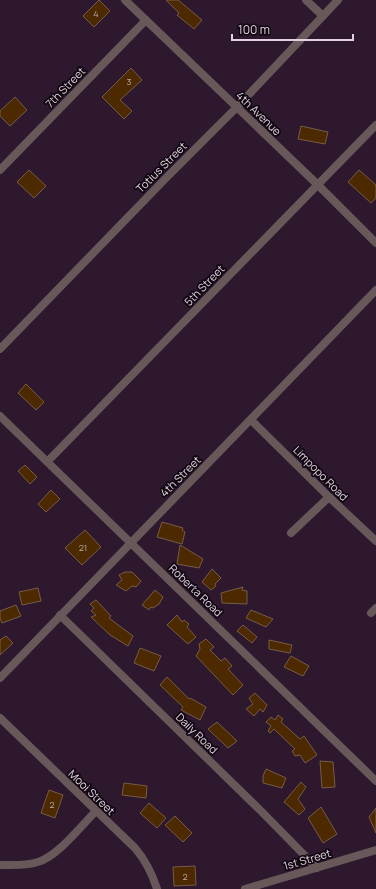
<svg xmlns="http://www.w3.org/2000/svg" width="376" height="889" font-family="Manrope,sans-serif">
<rect width="100%" height="100%" fill="#2d182d"/>
<!-- building -->
<g fill="#4d2900" stroke="#765c46">
<path d="M99,0L110,11L94,27L83,16Z"/>
<path d="M166,0H178L202,20L194,29L177,15L179,13Z"/>
<path d="M131,68L142,80L120,100L132,111L124,119L102,97Z"/>
<path d="M15,97L27,110L10,126L0,116V111Z"/>
<path d="M301,126L328,132L325,144L298,139Z"/>
<path d="M29,170L46,186L34,198L17,182Z"/>
<path d="M359,170L376,185V198L371,203L348,182Z"/>
<path d="M26,384L44,402L36,410L18,393Z"/>
<path d="M25,465L37,477L30,484L18,471Z"/>
<path d="M51,490L60,499L46,512L38,504Z"/>
<path d="M162,522L183,528L182,530L185,532L182,544L157,537Z"/>
<path d="M85,530L101,547L82,565L65,548Z"/>
<path d="M180,545L203,559L199,568L177,564Z"/>
<path d="M212,569L221,578L215,584L216,586L211,590L202,582Z"/>
<path d="M125,572H132L141,581L136,587L132,586L126,591L116,585L122,580L119,575Z"/>
<path d="M243,587L242,590L247,591V604L222,603L221,593Z"/>
<path d="M38,588L41,601L22,605L19,592Z"/>
<path d="M155,590L163,597L159,604L153,608L151,607L149,610L142,605Z"/>
<path d="M96,600L111,616L109,618L133,636L128,646L110,635L91,617L96,615L91,611L94,608L90,604Z"/>
<path d="M16,605L21,616L2,623L0,618V611Z"/>
<path d="M251,610L273,619L266,627L246,618Z"/>
<path d="M177,615L182,622L184,620L189,624L187,627L196,637L188,644L167,625Z"/>
<path d="M243,625L257,637L252,643L237,631Z"/>
<path d="M6,636L13,643L0,655V640Z"/>
<path d="M206,639L214,647L210,650L221,661L225,658L232,666L228,669L243,685L233,695L196,656L200,649L199,644Z"/>
<path d="M269,640L292,645L290,653L269,649Z"/>
<path d="M140,648L161,656L154,671L134,663Z"/>
<path d="M291,656L309,666L303,676L284,667Z"/>
<path d="M167,677L189,699L190,698L206,707L200,720L181,710L183,707L160,685Z"/>
<path d="M255,693L267,705L263,712L260,709L254,716L246,709L253,704L249,698Z"/>
<path d="M278,715L283,719L281,722L300,739L304,736L317,755L305,763L300,755L295,756L292,751L295,749L274,729L270,733L268,731L271,726L266,722L271,717L275,720Z"/>
<path d="M217,722L237,741L228,748L208,729Z"/>
<path d="M320,761L333,762L335,787L322,788Z"/>
<path d="M266,769L286,778L282,788L263,783V776Z"/>
<path d="M301,782L306,787L298,799L305,809L299,815L284,802Z"/>
<path d="M124,783L147,786L146,798L122,795Z"/>
<path d="M49,790L63,795L55,818L41,813Z"/>
<path d="M149,803L166,818L157,828L140,813Z"/>
<path d="M321,807L337,834L323,843L308,818Z"/>
<path d="M376,808V833L369,817Z"/>
<path d="M175,816L192,833L183,842L165,825Z"/>
<path d="M195,866L196,885L174,886L173,867Z"/>
</g>
<g fill="none" stroke-linecap="round" stroke-linejoin="round">
<!-- street -->
<g stroke="#695859" stroke-width="8">
<path d="M125,0L318,185L376,243"/>
<path d="M306,0L323,16"/>
<path d="M0,170L146,20"/>
<path d="M0,349L165,179L237,107L338,0"/>
<path d="M0,416L376,781"/>
<path d="M251,420L329,497L376,541"/>
<path d="M48,461L376,125"/>
<path d="M291,533L329,497"/>
<path d="M371,613L376,608"/>
<path d="M60,615L260,810L317,868"/>
<path d="M0,678L376,290"/>
<path d="M0,718L135,848C146,861 152,873 157,889"/>
<path d="M0,865C12,865 26,866 38,862C57,857 81,826 96,811"/>
<path d="M245,889L376,850"/>
</g>
</g>
<g text-anchor="middle" dominant-baseline="central" stroke-width="3.5" stroke-linejoin="round" paint-order="stroke">
<!-- number labels -->
<g font-size="9" fill="#bba8a8">
<text x="96" y="13">4</text>
<text x="129" y="81">3</text>
<text x="83" y="547">21</text>
<text x="52" y="804">2</text>
<text x="185" y="876">2</text>
</g>
<!-- street labels -->
<g font-size="11" fill="#e0d2e0" stroke="#100710">
<text transform="translate(65 87) rotate(-46)">7th Street</text>
<text transform="translate(259 113) rotate(44)">4th Avenue</text>
<text transform="translate(161 167) rotate(-45)">Totius Street</text>
<text transform="translate(204 285) rotate(-46)">5th Street</text>
<text transform="translate(321 473) rotate(45)">Limpopo Road</text>
<text transform="translate(180 476) rotate(-45)">4th Street</text>
<text transform="translate(196 590) rotate(44)">Roberta Road</text>
<text transform="translate(197 733) rotate(44)">Daily Road</text>
<text transform="translate(92 792) rotate(44)">Mooi Street</text>
<text transform="translate(307 859) rotate(-16)">1st Street</text>
</g>
</g>
<!-- scale -->
<path d="M232 34v6h121v-6" fill="none" stroke="#e0d2e0" stroke-width="2"/>
<text x="238" y="34" font-size="12" fill="#e0d2e0" stroke="#100710" stroke-width="3" paint-order="stroke">100 m</text>
</svg>
